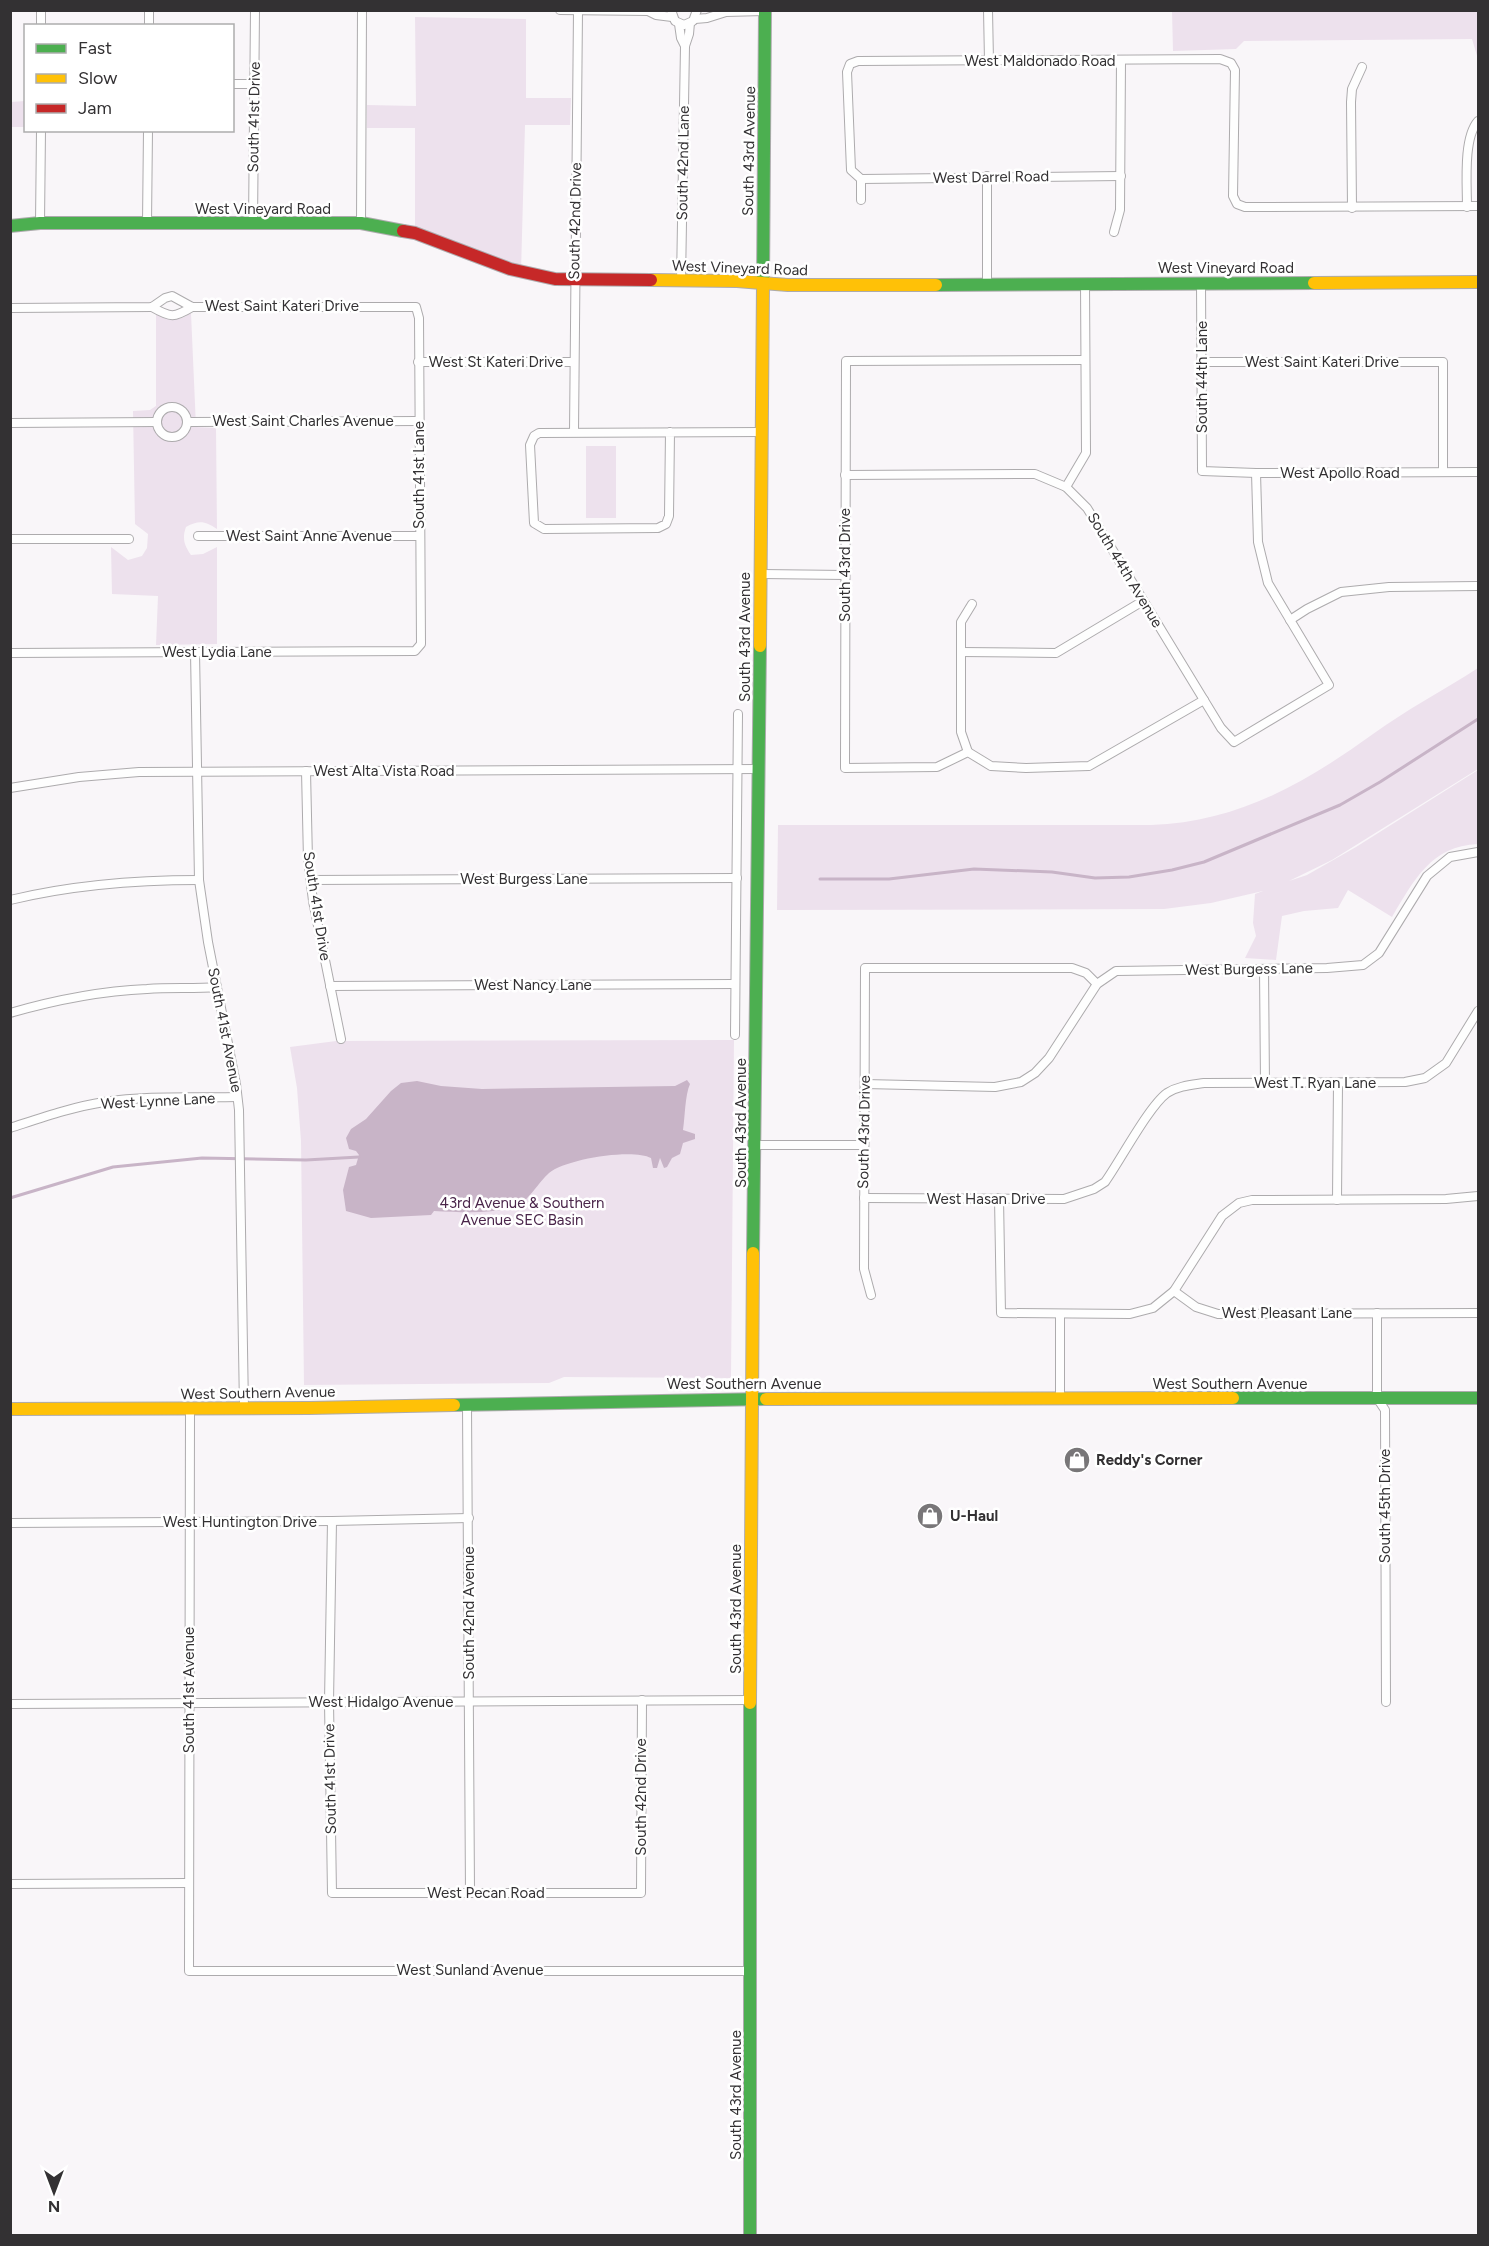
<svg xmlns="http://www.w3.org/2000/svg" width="1489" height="2246" font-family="Figtree,sans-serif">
<rect width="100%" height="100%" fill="#f9f6f9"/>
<!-- green -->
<g fill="#ede1ed">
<path d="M1172,11H1478V59L1472,39L1244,41L1236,49L1173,51Z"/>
<path d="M415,17L526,19V98H571L570,125H525L521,272L415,233V128H367V105L416,106Z"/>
<path d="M25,101V127H11V102Z"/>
<path d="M156,313C171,320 176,323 191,313L196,427L216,428L217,529C205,521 199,520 186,527C182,538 184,545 191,555L203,554L217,547V644L156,645L158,596L112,594L111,547L128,560L142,556L147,548L148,534L135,524L133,411L150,410L156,406Z"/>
<rect x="586" y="446" width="30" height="72"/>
<path d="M1478,668V769L1332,860L1289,881L1307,875L1356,847L1478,770V844C1431,846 1414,880 1392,917L1348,890L1338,908L1304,911L1282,916L1276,960L1245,958L1256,936L1253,923L1255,894L1263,891L1211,903L1164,909L777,910L778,825H1151C1237,822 1304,784 1373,734C1406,710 1444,690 1478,668Z"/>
<path d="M734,1040L731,1378L564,1377L549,1383L304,1385L301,1141L297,1088L290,1047L336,1041Z"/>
</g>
<!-- water -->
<path fill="#c8b4c7" d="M687,1080L690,1084C685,1095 685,1117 683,1130L695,1134V1139L683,1143L680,1154L672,1158L667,1167L664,1168L660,1158L657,1168H653L651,1158C633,1148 565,1159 549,1173C540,1181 526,1203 517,1206C491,1215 460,1212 434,1211L431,1215L371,1218L346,1211L343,1190L349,1167L356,1165L359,1155L356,1151L349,1149L346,1138L351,1129L366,1119L391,1091L401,1083L417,1081L441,1086L482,1089L675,1086Z"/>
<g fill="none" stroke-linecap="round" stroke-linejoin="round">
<!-- stream -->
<g stroke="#c8b4c7" stroke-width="3">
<path d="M820,879H889L974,869L1052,872L1095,878L1129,877L1172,870L1204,862L1340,805L1380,782L1478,719"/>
<path d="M10,1198L113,1167L202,1158L306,1160L359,1157"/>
</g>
<defs>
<g id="street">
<path d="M560,10L648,11L656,15L672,17"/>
<path d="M671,10L675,21L684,25L693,21L697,10"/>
<path d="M988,10L989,61"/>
<path d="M695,19L707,18L726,12L765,11"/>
<path d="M679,24L681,38L685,46"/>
<path d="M41,26V10"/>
<path d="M149,26V10"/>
<path d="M232,84H254"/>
<path d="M987,176V285"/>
<path d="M861,179L1121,176"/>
<path d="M861,200V179L851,170L847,72L850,64L858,61L1220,59L1231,63L1235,70L1233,196L1237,204L1245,207L1478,206"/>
<path d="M1467,207C1467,184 1463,138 1478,121"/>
<path d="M1352,208L1351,102L1352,89L1362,67"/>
<path d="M40,223L41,130"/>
<path d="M147,223L148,130"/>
<path d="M361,223L362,10"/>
<path d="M253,224L255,10"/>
<path d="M1114,232L1120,210L1121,60"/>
<path d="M681,281L685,46L689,34L690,23"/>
<path d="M1201,283L1202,471L1256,473L1478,472"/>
<path d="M152,307C171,318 174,318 192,307"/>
<path d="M10,308L152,307L165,298L172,296L192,307H416L419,318L421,644L415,651L10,653"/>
<path d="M1085,360L846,361L845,768L937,767L968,752L991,766L1026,768L1089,766L1204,700"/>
<path d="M418,362H574"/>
<path d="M1202,362H1443V472"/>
<circle cx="172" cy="422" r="15"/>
<path d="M188,422L419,421"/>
<path d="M10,423L157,422"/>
<path d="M574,432L578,11"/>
<path d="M670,432L669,516L666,524L658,528L544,529L534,523L530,445L534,436L539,433L762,432"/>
<path d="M845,475L1035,474L1066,487L1087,508L1221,728L1234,742L1329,685L1268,583L1258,542L1256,473"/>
<path d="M1066,487L1086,453L1085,283"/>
<path d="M198,536H420"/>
<path d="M10,539H129"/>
<path d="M760,574L845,575"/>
<path d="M1290,620L1307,609L1341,592L1389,587L1478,586"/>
<path d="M195,652L199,880L208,942L236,1084L239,1110L244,1408"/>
<path d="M961,652L1056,653L1143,601"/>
<path d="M968,752L961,732V622L972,604"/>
<path d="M306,771L308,860L313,901L341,1039"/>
<path d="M10,788L79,777L139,772L759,769"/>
<path d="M311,880L737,878"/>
<path d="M10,900C72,885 136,880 199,880"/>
<path d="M1264,969L1265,1084"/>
<path d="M330,986L735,984"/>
<path d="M10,1013C55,1000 101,991 147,989C171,987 194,989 217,987"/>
<path d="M735,1035L738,714"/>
<path d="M865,1084L995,1087L1021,1082L1035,1073L1049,1058L1097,984L1116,971L1327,968L1363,965L1379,953L1427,876L1450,857L1478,852"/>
<path d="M10,1128C41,1118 72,1107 104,1102C148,1095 193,1098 237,1097"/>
<path d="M756,1145H864"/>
<path d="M864,1198L1064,1199L1094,1189L1105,1182C1120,1161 1149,1106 1167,1093C1178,1086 1191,1085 1204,1083L1405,1082L1425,1078L1446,1063L1478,1011"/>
<path d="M999,1198L1001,1313L1130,1314L1153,1308L1174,1291L1196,1307L1218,1314L1478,1313"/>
<path d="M1337,1200L1338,1083"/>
<path d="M1174,1291L1222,1216L1239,1203L1252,1200L1446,1199L1478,1196"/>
<path d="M871,1295L864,1269L865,968H1072L1086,973L1097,984"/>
<path d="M1377,1313V1398L1385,1410L1386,1702"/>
<path d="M1060,1399V1314"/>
<path d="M467,1405L470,1893"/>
<path d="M190,1409L189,1971H752"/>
<path d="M332,1521L329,1702L332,1893H641L642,1700"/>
<path d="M10,1523L332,1521L469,1518"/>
<path d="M10,1704L752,1700"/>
<path d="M10,1884L188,1883"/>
</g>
<g id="fast">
<path d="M10,226L40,223H361L403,231"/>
<path d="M763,284L765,10"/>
<path d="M936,285L1314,283"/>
<path d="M753,1253L760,646"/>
<path d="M1233,1398H1478"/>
<path d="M454,1405L766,1399"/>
<path d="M750,1703V2236"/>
</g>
<g id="slow">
<path d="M651,280L737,281L788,285H936"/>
<path d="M1314,283L1478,282"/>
<path d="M760,646L763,284"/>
<path d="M766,1399L1233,1398"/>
<path d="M10,1409L309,1408L454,1405"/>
<path d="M750,1703L753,1253"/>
</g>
<path id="jam" d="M403,231L415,233L510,269L555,279L651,280"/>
</defs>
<!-- street casing -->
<use href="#street" stroke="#adabad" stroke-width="10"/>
<!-- fast casing -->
<use href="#fast" stroke="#adabad" stroke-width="14"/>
<!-- slow casing -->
<use href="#slow" stroke="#adabad" stroke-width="14"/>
<!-- jam casing -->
<use href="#jam" stroke="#adabad" stroke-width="14"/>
<!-- street -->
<use href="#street" stroke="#fefefe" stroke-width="8"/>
<!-- fast -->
<use href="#fast" stroke="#4caf50" stroke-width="12"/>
<!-- slow -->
<use href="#slow" stroke="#ffc107" stroke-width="12"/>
<!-- jam -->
<use href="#jam" stroke="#c62828" stroke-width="12"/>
</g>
<!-- icons -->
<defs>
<symbol id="shop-disc" viewBox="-11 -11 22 22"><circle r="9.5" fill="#787678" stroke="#fff"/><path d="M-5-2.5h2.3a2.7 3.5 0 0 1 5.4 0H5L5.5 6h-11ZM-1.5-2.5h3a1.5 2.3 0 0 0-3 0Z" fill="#fff"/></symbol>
</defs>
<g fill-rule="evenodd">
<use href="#shop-disc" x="1062" y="1445" width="30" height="30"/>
<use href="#shop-disc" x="915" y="1501" width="30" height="30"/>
</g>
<g text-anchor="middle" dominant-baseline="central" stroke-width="5" stroke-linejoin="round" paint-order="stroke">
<!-- street labels -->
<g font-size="15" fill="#333133" stroke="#fff">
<text x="1040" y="61">West Maldonado Road</text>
<text transform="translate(254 117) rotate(-89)">South 41st Drive</text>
<text transform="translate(749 151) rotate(-89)">South 43rd Avenue</text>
<text transform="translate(683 163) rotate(-89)">South 42nd Lane</text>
<text transform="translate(991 177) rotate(-1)">West Darrel Road</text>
<text x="263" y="209">West Vineyard Road</text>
<text transform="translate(575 221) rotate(-89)">South 42nd Drive</text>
<text transform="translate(740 268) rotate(2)">West Vineyard Road</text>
<text x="1226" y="268">West Vineyard Road</text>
<text x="282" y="306">West Saint Kateri Drive</text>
<text x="496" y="362">West St Kateri Drive</text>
<text x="1322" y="362">West Saint Kateri Drive</text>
<text transform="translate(1202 377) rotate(-90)">South 44th Lane</text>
<text x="303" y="421">West Saint Charles Avenue</text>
<text x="1340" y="473">West Apollo Road</text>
<text transform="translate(419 475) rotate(-90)">South 41st Lane</text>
<text x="309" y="536">West Saint Anne Avenue</text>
<text transform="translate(845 565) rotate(-90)">South 43rd Drive</text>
<text transform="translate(1125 570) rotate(59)">South 44th Avenue</text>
<text transform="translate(745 637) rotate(-90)">South 43rd Avenue</text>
<text x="217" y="652">West Lydia Lane</text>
<text x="384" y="771">West Alta Vista Road</text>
<text x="524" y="879">West Burgess Lane</text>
<text transform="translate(317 906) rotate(81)">South 41st Drive</text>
<text transform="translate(1249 969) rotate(-1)">West Burgess Lane</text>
<text x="533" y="985">West Nancy Lane</text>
<text transform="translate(225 1030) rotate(79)">South 41st Avenue</text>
<text x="1315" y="1083">West T. Ryan Lane</text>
<text transform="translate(158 1101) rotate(-3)">West Lynne Lane</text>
<text transform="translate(741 1123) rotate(-90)">South 43rd Avenue</text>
<text transform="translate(864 1132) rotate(-89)">South 43rd Drive</text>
<text x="986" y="1199">West Hasan Drive</text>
<text x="1287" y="1313">West Pleasant Lane</text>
<text x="744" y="1384">West Southern Avenue</text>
<text x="1230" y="1384">West Southern Avenue</text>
<text transform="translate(258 1393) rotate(-1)">West Southern Avenue</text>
<text transform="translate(1385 1506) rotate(-90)">South 45th Drive</text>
<text x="240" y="1522">West Huntington Drive</text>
<text transform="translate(736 1609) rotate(-90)">South 43rd Avenue</text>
<text transform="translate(469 1613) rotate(-90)">South 42nd Avenue</text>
<text transform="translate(189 1690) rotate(-90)">South 41st Avenue</text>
<text x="381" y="1702">West Hidalgo Avenue</text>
<text transform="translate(330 1779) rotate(-91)">South 41st Drive</text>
<text transform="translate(641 1797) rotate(-90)">South 42nd Drive</text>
<text x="486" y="1893">West Pecan Road</text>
<text x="470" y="1970">West Sunland Avenue</text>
<text transform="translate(736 2095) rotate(-90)">South 43rd Avenue</text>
</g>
<!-- park labels -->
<g font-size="15" fill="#4a254a" stroke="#fff">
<text x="522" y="1203">43rd Avenue &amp; Southern<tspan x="522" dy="17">Avenue SEC Basin</tspan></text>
</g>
<!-- poi labels -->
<g font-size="15" font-weight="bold" fill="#333133" stroke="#fff" text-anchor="start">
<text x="1096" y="1460">Reddy's Corner</text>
<text x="950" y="1516">U-Haul</text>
</g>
</g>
<!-- border -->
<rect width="1489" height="2246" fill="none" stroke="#333133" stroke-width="24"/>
<!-- legend -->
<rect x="24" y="24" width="210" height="108" fill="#ffffff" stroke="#adadad" stroke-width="1.5"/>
<rect x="36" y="44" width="30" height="9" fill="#4caf50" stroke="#adadad" stroke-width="1.5"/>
<text x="78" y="54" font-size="18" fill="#333133">Fast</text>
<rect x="36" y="74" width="30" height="9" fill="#ffc107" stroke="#adadad" stroke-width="1.5"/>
<text x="78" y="84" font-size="18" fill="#333133">Slow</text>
<rect x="36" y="104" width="30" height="9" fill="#c62828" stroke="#adadad" stroke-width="1.5"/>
<text x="78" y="114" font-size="18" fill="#333133">Jam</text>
<!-- north arrow -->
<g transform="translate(54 2192) rotate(180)" stroke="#ffffff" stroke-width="4.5" paint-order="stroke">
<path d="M0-4.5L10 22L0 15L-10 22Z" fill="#333133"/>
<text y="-9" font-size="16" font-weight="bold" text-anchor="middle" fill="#333133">N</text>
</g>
</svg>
